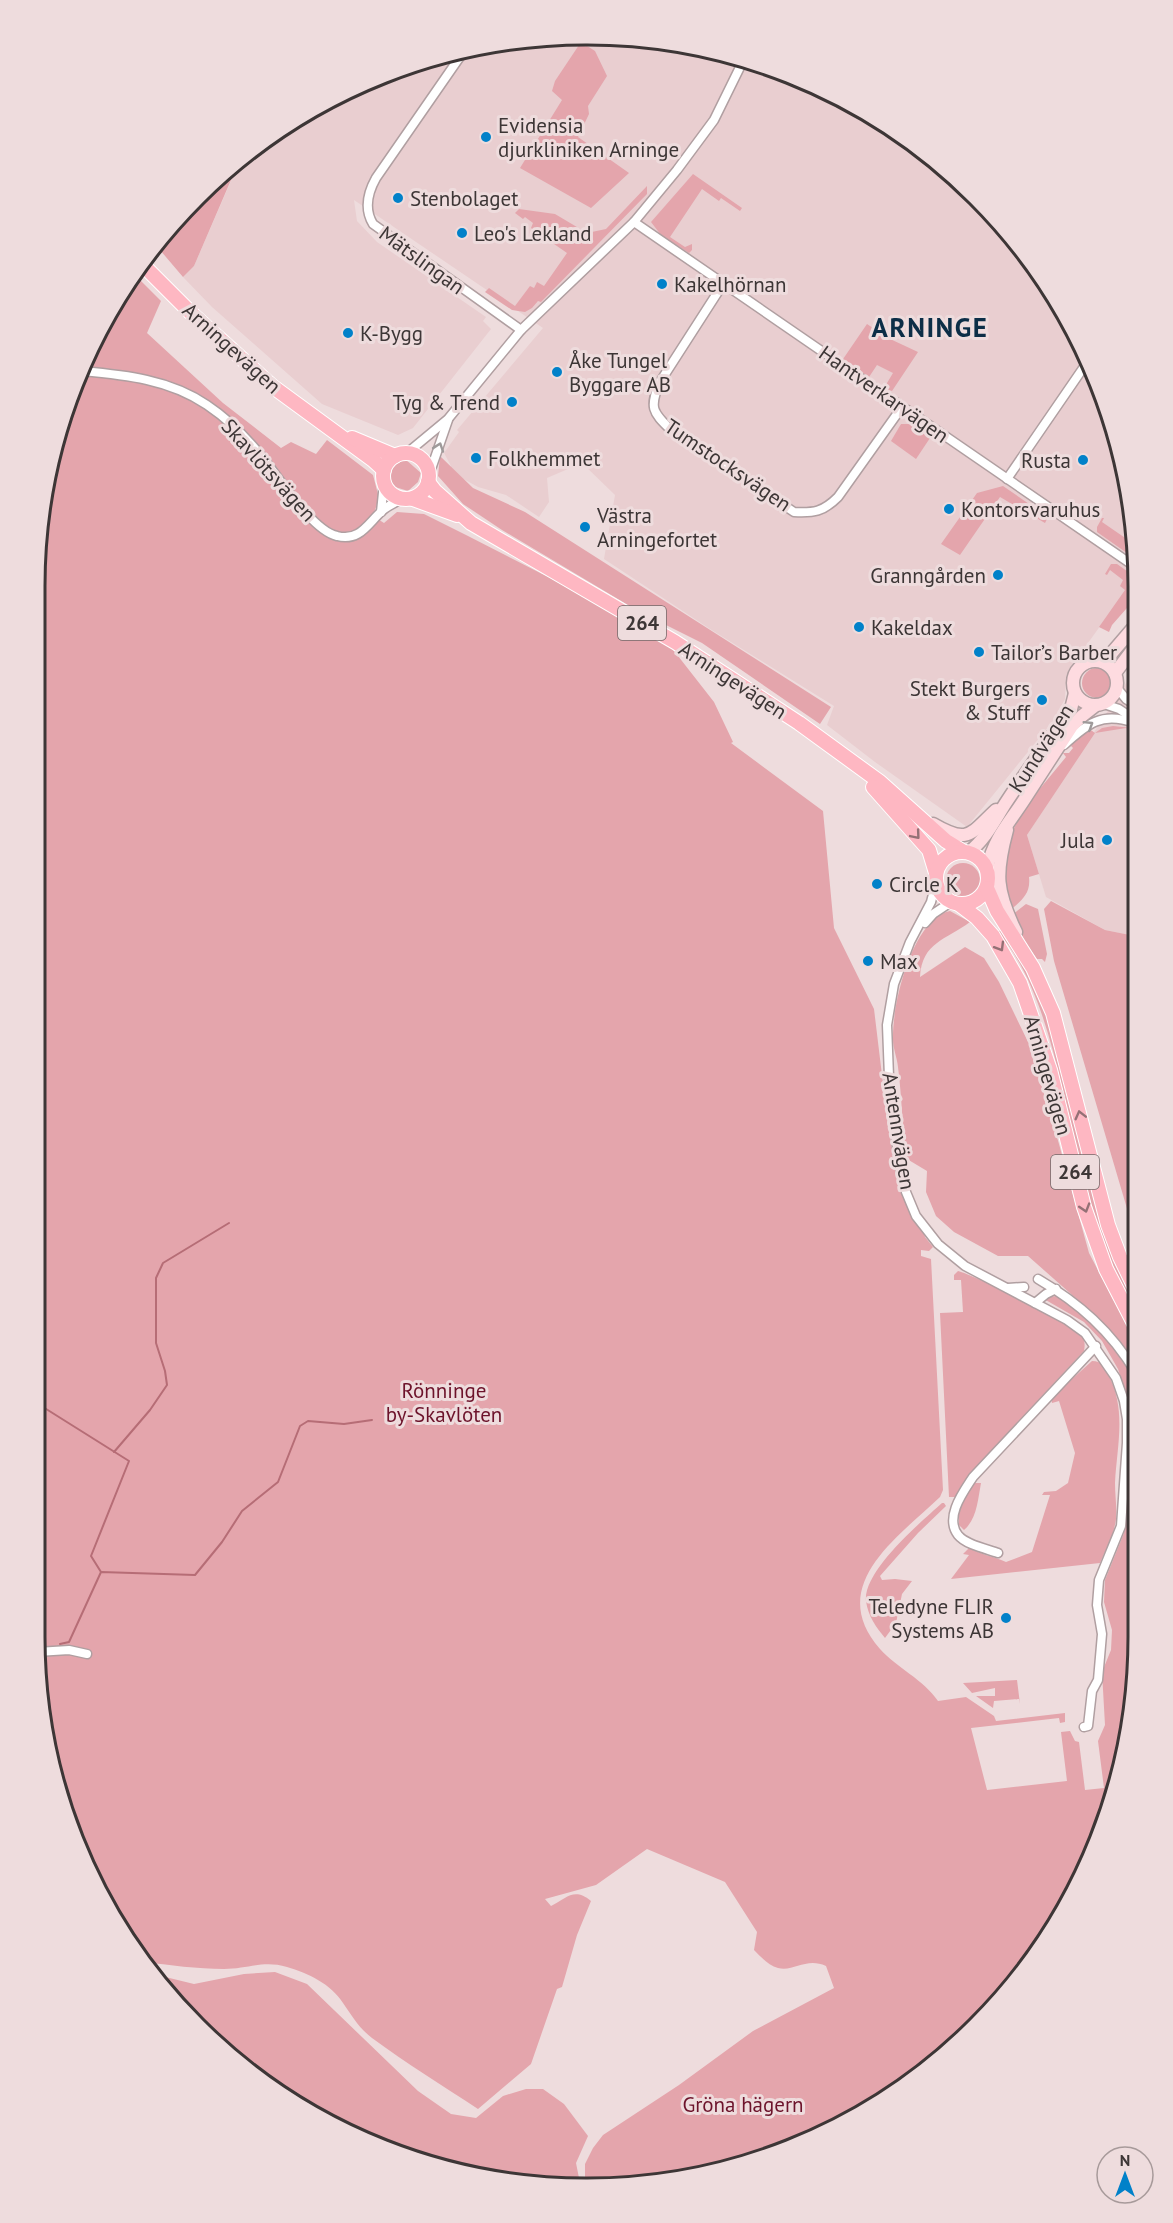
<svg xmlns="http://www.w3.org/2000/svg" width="1173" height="2223" font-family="'PT Sans',sans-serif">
<rect width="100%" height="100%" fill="#eedcdd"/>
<!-- built -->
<g fill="#e9ced0">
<path d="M623,36L730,53L831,92L950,171L1025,251L1097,376L1134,514V579L1070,668L1066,676L1065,699L1053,721L967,827L875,762L827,725L834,706L710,629L604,559L615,495L582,463L547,478L549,502L539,517L506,495L478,487L449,471L451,466L444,453L459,432L457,430L543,328L354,200L357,221L377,242L486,317L483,321L491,329L413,428L398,435L322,404L212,307L183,277L194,266L241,158L311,108L409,64L515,39Z"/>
<path d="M1134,671L1135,936L1105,930L1046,897L1027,835Z"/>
</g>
<!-- green -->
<g fill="#e4a5ac">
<path d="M581,42L595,51L607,76L588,106L589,114L578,137L629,173L591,208L520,168L562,100L552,91L555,81Z"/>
<path d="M240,159L194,266L183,277L160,250L145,256L223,171Z"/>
<path d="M693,174L742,208L740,211L721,198L719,201L702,189L670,237L685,247L692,244V250L689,253L661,235L651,222Z"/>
<path d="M647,186V194L541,302L538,301L532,308L525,312L512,310L485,292L489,288L515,306L530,286L534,288L537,282L544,286L567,253L531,228L533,223L525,217L523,219L515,213L519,209L555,214L587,233L606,229Z"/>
<path d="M134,274L161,301L147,333L223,403L281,448L291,442L316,454L327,440L373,475L379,498L373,516L384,523L397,512L424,514L468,536L550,578L671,647L714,702L733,742L731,743L823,811L834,928L874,1009L888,1125L898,1183L911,1217L921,1223L925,1237L933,1247L929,1251L921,1250V1256L931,1259L943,1490L940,1497C897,1538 825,1586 880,1649C897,1668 923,1679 938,1701L966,1697L994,1716L996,1721L1065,1713V1722L1060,1723L1059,1718L971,1728L987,1790L1067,1781L1061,1732L1070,1731L1075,1741L1079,1742L1085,1790L1104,1788L1098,1741L1105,1725L1102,1672L1111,1650L1112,1630L1104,1602L1105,1580L1124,1533L1132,1448L1131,1409L1118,1369L1102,1341L1084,1322L1044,1299L1059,1295C1091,1317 1116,1347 1136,1379L1137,1672L1120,1780L1081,1881L1024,1973L951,2051L798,2146L623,2187L585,2184V2164L593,2148L603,2135L679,2085L753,2031L834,1988L826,1966C806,1957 794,1972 778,1968C769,1966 761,1957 754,1950L757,1932L725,1882L647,1849L596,1885L545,1899L551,1906C567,1898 574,1887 591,1901L577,1935L562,1987L557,1989L531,2064L478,2109C443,2086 406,2063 372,2038C359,2028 352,2016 343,2003C331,1984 308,1973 287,1967C263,1960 248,1969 224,1969C197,1969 170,1965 143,1962L64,1814L35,1636L36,551L53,443L92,342Z"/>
<path d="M867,324L888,338L918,352L892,391L884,388L893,373L877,365L867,380L841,362Z"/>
<path d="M901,424H910L930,438L916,459L891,441Z"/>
<path d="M440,456L473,488L525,512L831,707L820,724L702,643L638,611L502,530L463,504L438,476Z"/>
<path d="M401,459H405L421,473L418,482L408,491L392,486C385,474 388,465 401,459Z"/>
<path d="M1003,486L1048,517L1045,523L1000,497L960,555L941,544L977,493Z"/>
<path d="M1102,518H1104L1102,522L1134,544V558L1097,532V527Z"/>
<path d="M1111,564H1117L1134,576V600L1112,625L1109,632L1099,627L1125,590L1120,586L1123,580L1110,570L1107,575L1105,574Z"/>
<circle cx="1097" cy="683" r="15"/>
<path d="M1113,726L1132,728L1134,734L1126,728L1095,733L1027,835L1039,874L1029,877C1031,894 1021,901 1009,911L1003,893L1006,844L1016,824L1033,797L1066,757L1063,753H1069L1073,748L1071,746L1080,733L1088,728L1095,733L1102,728Z"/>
<circle cx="963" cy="880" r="17"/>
<path d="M1051,901L1105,930L1135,936L1136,1239L1054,961L1044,909Z"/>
<path d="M1026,904L1038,909L1047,954L1045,962L1042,959H1037L1024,940L1012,915Z"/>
<path d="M950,911L970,922C946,940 922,942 920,977L965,947L984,958L999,982L1029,1044L1059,1144L1089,1253L1136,1343V1367L1097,1317L1028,1256H998L954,1232L936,1216L926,1192L927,1171L907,1159C902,1128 902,1098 898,1067C897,1057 893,1049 893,1039C892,1005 912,919 950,911Z"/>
<path d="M1003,929L1029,974L1044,1008L1054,1041L1095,1201L1117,1266L1136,1304V1313C1108,1263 1092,1210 1078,1154C1060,1085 1046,987 998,932Z"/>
<path d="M958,1271C975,1275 1074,1325 1083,1337C1085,1342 1085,1346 1084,1351L971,1473L957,1497H949L940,1313L963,1312L961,1280H954V1275Z"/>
<path d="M1092,1361C1102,1361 1104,1366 1108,1374C1127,1410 1117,1445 1115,1483C1115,1495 1117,1507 1116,1519C1114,1535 1106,1549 1100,1563L951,1579L969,1555L963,1554L969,1548C982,1555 993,1556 1006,1562L1032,1552L1050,1495H1042L1044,1492L1056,1491L1068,1483L1075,1453L1059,1401L1052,1403L1051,1398Z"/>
<path d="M973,1483H981C978,1499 977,1519 964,1530L959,1525V1509Z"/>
<path d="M942,1503H944L946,1506L918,1533L880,1576L882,1580L895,1579L912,1581L902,1594L896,1623L885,1638C876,1627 868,1616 866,1601C863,1571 920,1523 942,1503Z"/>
<path d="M1017,1680L1020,1704L1019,1699L994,1701L993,1708L976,1696H995V1688L972,1693L963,1683Z"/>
<path d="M275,1972L307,1984L418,2091L451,2114L476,2118L503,2096L526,2089H543L564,2104L588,2136L576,2163L580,2183L444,2170L280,2096L149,1973L194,1984L244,1974Z"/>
</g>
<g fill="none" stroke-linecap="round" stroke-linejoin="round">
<!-- stream -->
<g stroke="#b66d76" stroke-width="2">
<path d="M35,1402L129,1461L91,1556L101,1572"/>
<path d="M114,1452L150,1410L167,1385L165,1371L156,1343V1278L163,1263L229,1223"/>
<path d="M60,1644L69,1642L101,1572L195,1575L222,1542L242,1511L278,1482L300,1426L308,1421L344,1424L372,1420"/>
</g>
<defs>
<g id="street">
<path d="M464,51L376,178C367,194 364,209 373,224L521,330"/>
<path d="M634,222L1134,566"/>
<path d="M723,284L660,382C649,407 652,412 671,430L794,512C814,513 823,512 838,497L902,407"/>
<path d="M81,371C124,375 169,379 207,405C228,419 247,438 263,458C279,478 313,531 337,536C360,542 368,523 382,511C387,506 395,503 401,499"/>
<path d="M407,453L448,419L521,330L634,222L677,170L714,120L744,59"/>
<path d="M429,475L448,420"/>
<path d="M1007,479L1088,361"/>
<path d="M381,512L384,483"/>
<path d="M1117,688L1126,699L1134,704"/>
<path d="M1104,704L1119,709L1134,719"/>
<path d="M1064,745C1087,724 1102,711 1134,723"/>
<path d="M936,883L931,902L910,942L894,984L887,1025L889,1077L899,1163L906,1192L916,1216L938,1244L965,1266L1067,1320L1085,1333L1116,1378L1124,1401L1127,1419V1443L1121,1526L1099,1580L1097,1605L1102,1634L1098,1680L1092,1691L1088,1726L1084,1727"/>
<path d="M925,923L933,914L951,902"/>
<path d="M1038,1279C1079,1303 1111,1331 1136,1373"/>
<path d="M1008,1288L1024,1287"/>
<path d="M1035,1303L1046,1294L1056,1289"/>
<path d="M998,1553C987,1549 966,1545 958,1535C944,1517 964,1491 973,1477L1096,1346"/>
<path d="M37,1652L69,1650L87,1654"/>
</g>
<g id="secondary">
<circle cx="1095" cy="683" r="22"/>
<path d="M1100,661L1110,655L1134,627"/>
<path d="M1115,673L1134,648"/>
<path d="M933,824C969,845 970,834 996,810"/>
<path d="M1007,830C995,874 996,891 1016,932"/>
<path d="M969,852C987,838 995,819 1007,801C1028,769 1050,739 1071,709L1075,693"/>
<path d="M987,868C995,837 1007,826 1024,800C1040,775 1056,751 1072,726L1082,716L1096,705"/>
</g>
<g id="primary">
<path d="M141,263L191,313L272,386L373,460L384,470"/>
<path d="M352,438L395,456"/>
<circle cx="406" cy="476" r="23"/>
<path d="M428,482L435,491L471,523L675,642L799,723L880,782L946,841L964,852"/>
<path d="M413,499L457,515"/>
<path d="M873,787L929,850L936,873"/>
<circle cx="962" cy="878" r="26"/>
<path d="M987,888L997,911L1033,968L1053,1013L1108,1225L1120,1257L1136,1290"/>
<path d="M960,905L977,918L993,936L1020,983L1050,1070L1084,1207L1106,1269L1136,1327"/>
</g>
</defs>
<!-- street casing -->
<use href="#street" stroke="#b09fa1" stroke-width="11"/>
<!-- secondary casing -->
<use href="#secondary" stroke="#b09fa1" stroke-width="15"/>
<!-- primary casing -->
<use href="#primary" stroke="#fff" stroke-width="16"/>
<!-- street -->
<use href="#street" stroke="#fff" stroke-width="8"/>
<!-- secondary -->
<use href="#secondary" stroke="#fedbe0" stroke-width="12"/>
<!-- primary -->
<use href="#primary" stroke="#feb7c2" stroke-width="14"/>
</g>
<!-- one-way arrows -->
<defs><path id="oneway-chevron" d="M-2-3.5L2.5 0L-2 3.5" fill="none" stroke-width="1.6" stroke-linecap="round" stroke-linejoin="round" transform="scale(1.5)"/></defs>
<g stroke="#9e9a9a">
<use href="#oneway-chevron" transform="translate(439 447) rotate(-71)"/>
<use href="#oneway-chevron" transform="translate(1089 725) rotate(-32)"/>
</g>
<g stroke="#947075">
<use href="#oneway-chevron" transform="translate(916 835) rotate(50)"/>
<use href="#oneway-chevron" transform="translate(1000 947) rotate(59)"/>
<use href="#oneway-chevron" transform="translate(1080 1115) rotate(-104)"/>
<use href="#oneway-chevron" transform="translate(1085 1208) rotate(73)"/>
</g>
<!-- markers -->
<g fill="#0181c9" stroke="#eedcdd" stroke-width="2">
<circle cx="486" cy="137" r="6"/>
<circle cx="398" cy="198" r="6"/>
<circle cx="462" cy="233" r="6"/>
<circle cx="662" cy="284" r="6"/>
<circle cx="348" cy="333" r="6"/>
<circle cx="557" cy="372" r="6"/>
<circle cx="512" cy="402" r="6"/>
<circle cx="476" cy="458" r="6"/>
<circle cx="1083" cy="460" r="6"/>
<circle cx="949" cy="509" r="6"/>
<circle cx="585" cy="527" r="6"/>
<circle cx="998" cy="575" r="6"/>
<circle cx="859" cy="627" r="6"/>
<circle cx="979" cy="652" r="6"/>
<circle cx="1042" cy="700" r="6"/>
<circle cx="1107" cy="840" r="6"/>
<circle cx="877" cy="884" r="6"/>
<circle cx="868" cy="961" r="6"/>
<circle cx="1006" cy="1618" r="6"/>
</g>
<g text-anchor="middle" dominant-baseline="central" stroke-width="6" stroke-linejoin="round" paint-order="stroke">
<!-- shield labels -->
<g fill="#eedcdd" stroke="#726868" stroke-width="1.5">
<rect x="618" y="606" width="48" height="34" rx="4.5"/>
<rect x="1051" y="1155" width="48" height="34" rx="4.5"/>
</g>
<g font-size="20" font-weight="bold" fill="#3d3636">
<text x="642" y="623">264</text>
<text x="1075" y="1172">264</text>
</g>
<!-- poi labels -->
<g font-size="21" fill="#3d3636" stroke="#eedcdd" text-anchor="start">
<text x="498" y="125">Evidensia<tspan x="498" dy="24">djurkliniken Arninge</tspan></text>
<text x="410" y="198">Stenbolaget</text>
<text x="474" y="233">Leo's Lekland</text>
<text x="674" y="284">Kakelhörnan</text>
<text x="360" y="333">K-Bygg</text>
<text x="569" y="360">Åke Tungel<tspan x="569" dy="24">Byggare AB</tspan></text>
<text x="500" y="402" text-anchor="end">Tyg &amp; Trend</text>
<text x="488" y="458">Folkhemmet</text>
<text x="1071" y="460" text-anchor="end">Rusta</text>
<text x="961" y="509">Kontorsvaruhus</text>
<text x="597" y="515">Västra<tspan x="597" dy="24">Arningefortet</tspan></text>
<text x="986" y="575" text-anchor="end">Granngården</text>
<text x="871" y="627">Kakeldax</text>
<text x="991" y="652">Tailor’s Barber</text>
<text x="1030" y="688" text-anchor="end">Stekt Burgers<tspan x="1030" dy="24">&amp; Stuff</tspan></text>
<text x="1095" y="840" text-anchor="end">Jula</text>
<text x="889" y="884">Circle K</text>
<text x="880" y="961">Max</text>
<text x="994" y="1606" text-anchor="end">Teledyne FLIR<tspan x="994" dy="24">Systems AB</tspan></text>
</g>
<!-- street labels -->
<g font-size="21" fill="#3d3636" stroke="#eedcdd">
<text transform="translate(422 260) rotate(36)">Mätslingan</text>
<text transform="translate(232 348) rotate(42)">Arningevägen</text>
<text transform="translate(884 394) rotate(35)">Hantverkarvägen</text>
<text transform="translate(728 465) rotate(34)">Tumstocksvägen</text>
<text transform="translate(269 470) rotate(48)">Skavlötsvägen</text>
<text transform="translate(733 680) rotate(33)">Arningevägen</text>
<text transform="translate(1041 748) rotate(-57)">Kundvägen</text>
<text transform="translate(1048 1075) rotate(74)">Arningevägen</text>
<text transform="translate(899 1131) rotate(81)">Antennvägen</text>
</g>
<!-- park labels -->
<g font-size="21" fill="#6d132b" stroke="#eedcdd">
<text x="444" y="1390">Rönninge<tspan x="444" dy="24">by-Skavlöten</tspan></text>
<text x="743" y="2104">Gröna hägern</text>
</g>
<!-- district labels -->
<g font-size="27" font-weight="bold" letter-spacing="1.5" fill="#0c2e47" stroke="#eedcdd">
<text x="930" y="327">ARNINGE</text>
</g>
</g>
<!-- crop -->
<path d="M0 0H1173V2223H0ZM586 45H587A541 541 0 0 1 1128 586V1637A541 541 0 0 1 587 2178H586A541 541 0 0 1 45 1637V586A541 541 0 0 1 586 45Z" fill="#eedcdd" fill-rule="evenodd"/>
<path fill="none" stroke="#3d3636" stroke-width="3" d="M586 45H587A541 541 0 0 1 1128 586V1637A541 541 0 0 1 587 2178H586A541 541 0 0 1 45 1637V586A541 541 0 0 1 586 45Z"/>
<!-- north arrow -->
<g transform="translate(1125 2175)"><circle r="28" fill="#eedcdd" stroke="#a79a9a" stroke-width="1.5"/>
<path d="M0-4.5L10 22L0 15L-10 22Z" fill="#0181c9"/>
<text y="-9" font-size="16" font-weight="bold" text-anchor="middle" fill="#3d3636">N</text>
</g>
</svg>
